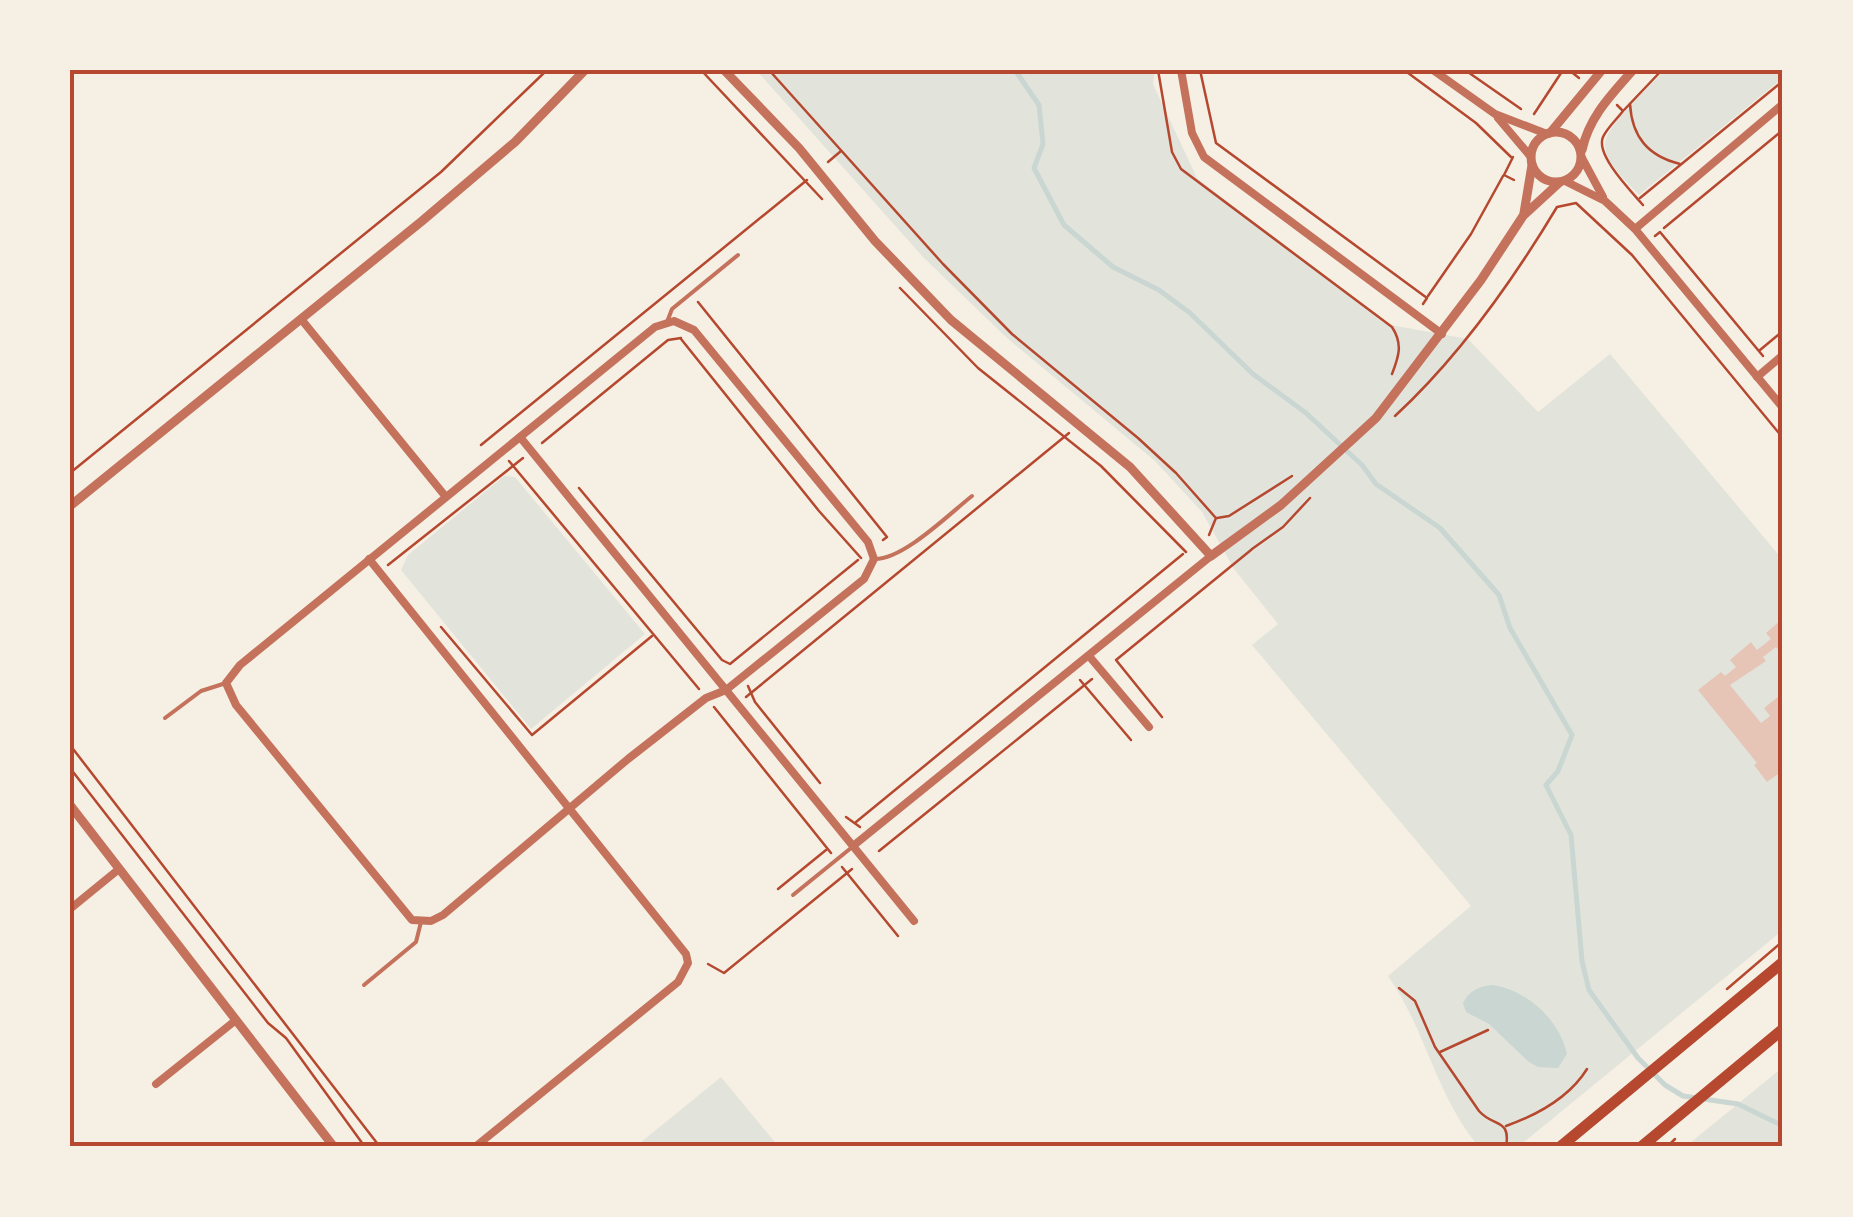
<svg xmlns="http://www.w3.org/2000/svg" width="1853" height="1217" font-family="'DM Sans',sans-serif">
<rect width="100%" height="100%" fill="#f6efe4"/>
<!-- green -->
<g fill="#e2e4dc">
<path d="M756,70H1155L1153,84L1197,178L1385,324L1468,339L1538,412L1610,354L1783,560V930L1518,1147H1479C1436,1096 1426,1030 1388,976L1471,906L1252,645L1278,624L1234,569L1202,512L1155,461L1007,338L924,258Z"/>
<path d="M1665,70H1783V78L1639,195C1628,183 1603,161 1605,143C1607,124 1651,85 1665,70Z"/>
<path d="M504,476L515,477L645,634L531,729L401,570L408,555Z"/>
<path d="M1783,1067V1147H1685Z"/>
<path d="M721,1077L779,1147H635Z"/>
</g>
<!-- water -->
<path fill="#c9d6d2" d="M1492,985C1527,990 1559,1019 1567,1054L1558,1068L1538,1067L1529,1062L1489,1024L1466,1012L1463,1003C1469,991 1479,986 1492,985Z"/>
<g fill="none" stroke-linecap="round" stroke-linejoin="round">
<!-- stream -->
<path stroke="#c9d6d2" stroke-width="5" d="M1015,70L1039,105L1043,144L1034,168L1064,225L1113,267L1159,290L1190,313L1253,374L1306,413L1362,465L1376,484L1440,528L1499,595L1510,628L1572,735L1558,771L1546,785L1571,835L1582,961L1589,990L1638,1058L1665,1085L1683,1096L1738,1104L1783,1126"/>
</g>
<!-- building -->
<path fill="#e6c5b7" d="M1783,618V655L1776,647L1763,657L1766,661L1730,685L1761,723L1770,716L1764,708L1783,693V780L1778,774L1767,782L1754,765L1757,763L1698,690L1721,672L1725,676L1736,667L1730,660L1751,642L1757,650L1771,639L1766,633Z"/>
<g fill="none" stroke-linecap="round" stroke-linejoin="round">
<!-- path -->
<g stroke="#b5482f" stroke-width="2.5">
<path d="M701,70L822,199"/>
<path d="M769,70L943,264L1012,334L1138,438L1176,473L1215,517"/>
<path d="M1158,70L1172,152L1181,169L1392,327C1403,344 1399,356 1392,374"/>
<path d="M1200,70L1216,143L1427,298L1423,304"/>
<path d="M1404,70L1476,123L1511,157"/>
<path d="M1465,70L1521,109"/>
<path d="M1569,70L1579,78"/>
<path d="M1630,104C1632,137 1648,156 1680,164"/>
<path d="M1617,105L1623,111C1617,119 1607,128 1603,137C1595,155 1632,192 1643,205"/>
<path d="M1624,110L1662,70"/>
<path d="M1534,114L1563,70"/>
<path d="M1513,157L1504,175L1514,180"/>
<path d="M828,162L841,151"/>
<path d="M1640,198L1783,81"/>
<path d="M1664,228L1783,130"/>
<path d="M1655,236L1660,232L1763,356"/>
<path d="M900,288L978,368L1101,466L1186,552"/>
<path d="M1428,296L1471,234L1503,176"/>
<path d="M698,302L887,537L883,540"/>
<path d="M681,339L819,511L861,558"/>
<path d="M1760,350L1783,331"/>
<path d="M1395,416C1459,357 1512,282 1557,207L1576,203L1632,255L1783,438"/>
<path d="M542,443L668,340L681,338"/>
<path d="M481,445L807,180"/>
<path d="M509,461L699,689"/>
<path d="M70,473L441,172L547,70"/>
<path d="M579,488L722,660L730,664L858,560"/>
<path d="M1217,518L1229,516L1292,476"/>
<path d="M1209,535L1216,518"/>
<path d="M1252,549L1283,527L1310,498"/>
<path d="M388,565L523,458"/>
<path d="M441,627L532,735L652,636"/>
<path d="M1080,680L1131,740"/>
<path d="M748,686L755,702L820,783"/>
<path d="M746,697L1069,433"/>
<path d="M714,707L831,853"/>
<path d="M1162,717L1116,660L1251,550"/>
<path d="M70,745L380,1147"/>
<path d="M70,768L268,1023L286,1038L365,1147"/>
<path d="M846,817L860,827"/>
<path d="M856,822L1183,554"/>
<path d="M879,851L1092,679"/>
<path d="M842,867L898,936"/>
<path d="M778,889L826,850"/>
<path d="M708,964L724,973L852,869"/>
<path d="M1399,988L1415,1001L1435,1047L1479,1111C1494,1128 1511,1118 1506,1147"/>
<path d="M1727,989L1783,941"/>
<path d="M1440,1052L1488,1030"/>
<path d="M1506,1126C1537,1115 1569,1098 1587,1069"/>
<path d="M1667,1147L1675,1139"/>
</g>
<!-- service -->
<g stroke="#c5725c" stroke-width="4">
<path d="M667,322L672,309L738,255"/>
<path d="M874,559C903,560 949,514 972,496"/>
<path d="M165,718L201,691L226,683"/>
<path d="M793,895L851,848"/>
<path d="M364,985L416,942L421,922"/>
</g>
<!-- minor -->
<g stroke="#c5725c" stroke-width="8">
<path d="M1181,70L1192,133L1204,157L1442,334"/>
<path d="M1433,70L1495,114L1547,134"/>
<path d="M1498,118L1531,157"/>
<path d="M1582,158L1603,197"/>
<path d="M1565,181L1605,201L1635,229L1783,408"/>
<path d="M1635,229L1783,104"/>
<path d="M301,319L446,497"/>
<path d="M674,321L694,330L868,542L874,559L864,579L726,690L706,698L628,759L443,915L431,921L412,920L236,705L226,683L240,665L655,327Z"/>
<path d="M1757,377L1783,355"/>
<path d="M520,437L914,921"/>
<path d="M369,559L686,954L688,963L678,982L475,1147"/>
<path d="M1089,656L1149,727"/>
<path d="M853,846L1211,556"/>
<path d="M70,909L119,869"/>
<path d="M156,1084L236,1020"/>
</g>
<!-- tertiary -->
<g stroke="#c5725c" stroke-width="9">
<path d="M724,70L799,148L875,241L951,320L1130,467L1211,556L1281,505L1376,418L1481,280L1523,216L1560,182"/>
<circle cx="1556" cy="157" r="25"/>
<path d="M1550,133L1602,70"/>
<path d="M1582,150C1589,117 1611,95 1633,70"/>
<path d="M1524,213L1532,165"/>
<path d="M70,506L422,221L515,142L585,70"/>
<path d="M70,805L334,1147"/>
</g>
<!-- primary -->
<g stroke="#b5482f" stroke-width="11">
<path d="M1560,1147L1783,962"/>
<path d="M1641,1147L1783,1029"/>
</g>
</g>
<!-- border -->
<rect width="1853" height="1217" fill="none" stroke="#f6efe4" stroke-width="145"/>
<rect x="72" y="72" width="1708" height="1072" fill="none" stroke="#b5482f" stroke-width="4"/>
</svg>
